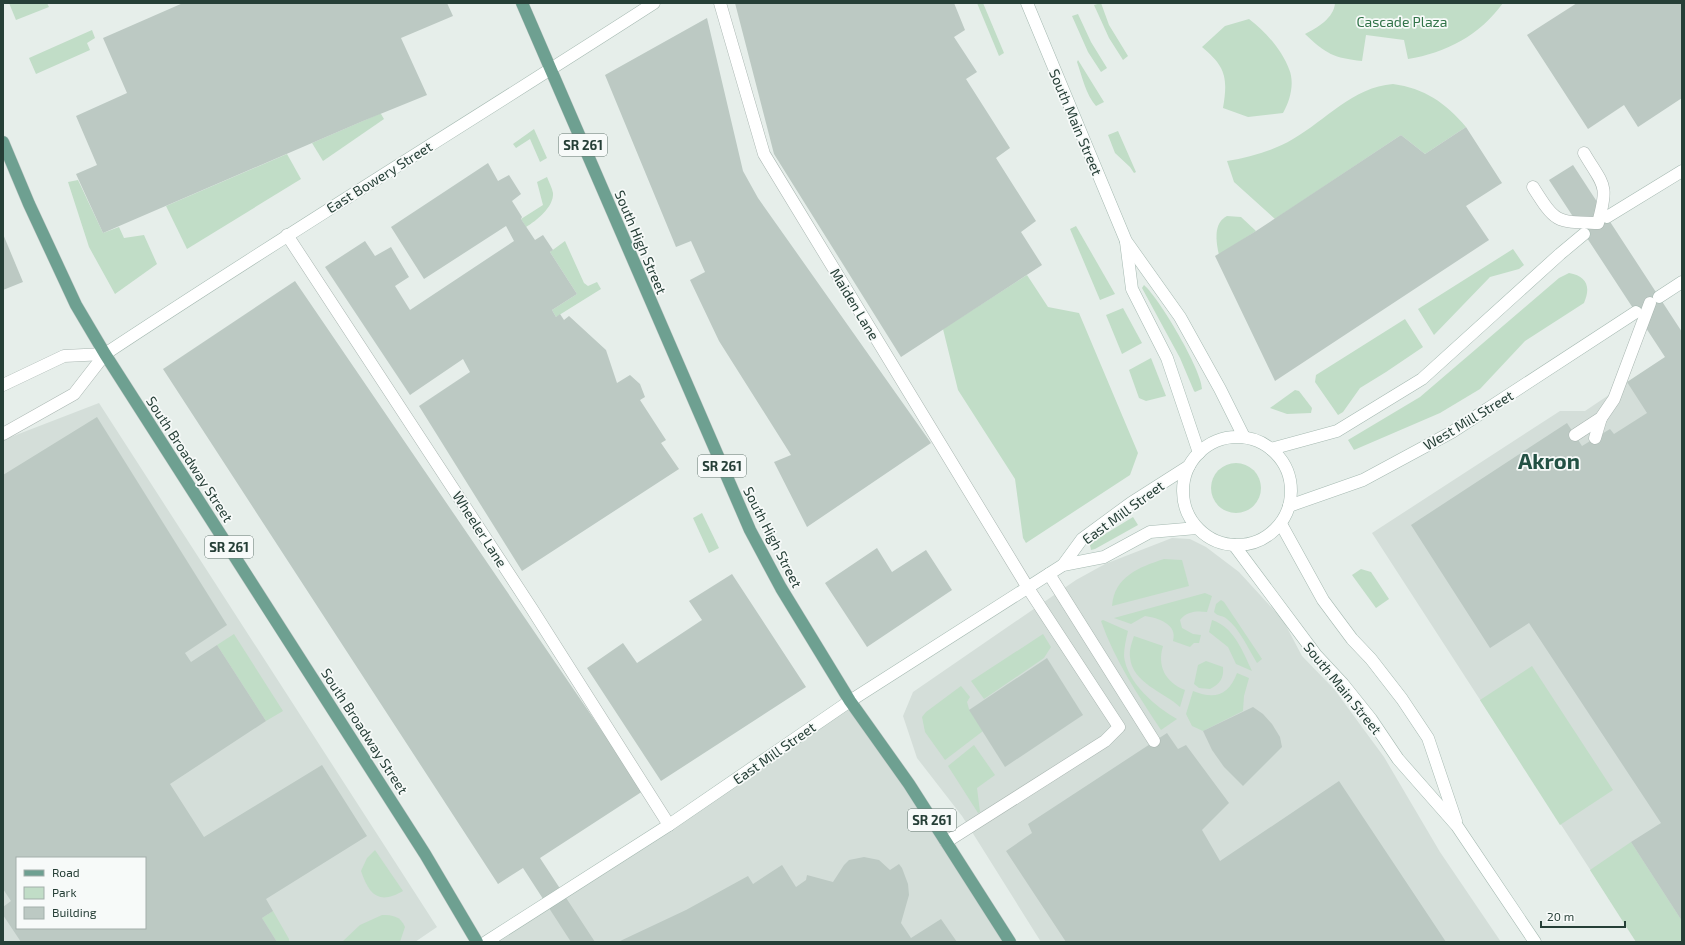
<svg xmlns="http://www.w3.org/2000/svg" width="1685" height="945" font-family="'Exo 2',sans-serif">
<rect width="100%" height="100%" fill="#e6eeea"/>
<!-- built -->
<g fill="#d4ded9" fill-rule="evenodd">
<path d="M1682,346V942H1637L1372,533L1560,411H1585Z"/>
<path d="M99,403L437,927L415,942H3V440ZM17,858H145V928H17Z"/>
<path d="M1172,538L1190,539L1206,547L1239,572L1283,620L1302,656L1334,689L1384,757L1440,852L1501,942H1041L962,816L917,758L903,716L913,692L1076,580L1105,564Z"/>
<path d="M850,701L1010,942H486Z"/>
</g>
<!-- green -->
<g fill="#c1ddc7">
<path d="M9,3H47L49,7L16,20Z"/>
<path d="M977,3H983L1004,53L999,56Z"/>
<path d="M1101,3L1109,25L1128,56L1123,60L1109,38L1094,5Z"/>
<path d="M1335,3H1503C1480,35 1446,53 1408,59L1404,40L1366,35L1362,61C1334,58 1326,54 1305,34C1317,28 1334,18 1335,3Z"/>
<path d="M1078,14L1091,42L1107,68L1101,72L1088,52L1072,16Z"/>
<path d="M1249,19C1265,31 1282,50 1289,69C1295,83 1290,101 1283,113L1248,117L1223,108C1228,78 1226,67 1202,47L1225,26Z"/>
<path d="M92,30L95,38L87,43L90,50L36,74L29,58Z"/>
<path d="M1078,60L1104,102L1096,106C1086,95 1082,76 1077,62Z"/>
<path d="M1393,84C1424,88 1446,103 1466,127L1425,154L1401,135L1275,219L1234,182L1227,161C1250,157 1273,151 1293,139C1326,120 1353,87 1393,84Z"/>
<path d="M379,114H381L384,119L323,161L312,143Z"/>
<path d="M534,129L547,158L540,162L530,139L516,148L513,144Z"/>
<path d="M1118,131L1136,172L1134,173L1130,167L1115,153L1108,135Z"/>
<path d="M287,154L301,179L187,249L166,206Z"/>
<path d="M547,177C549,182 552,188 553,193C554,207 536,221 526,227L521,219L543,205L537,182Z"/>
<path d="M78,180L103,233L119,227L124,238L144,235L157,264L115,294L89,247L68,182Z"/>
<path d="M1227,216L1241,217L1256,231L1219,255C1216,242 1213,223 1227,216Z"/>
<path d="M1076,226L1115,294L1100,300L1070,229Z"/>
<path d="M565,241L584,283L588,286L597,282L601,289L556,317L552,310L577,294L550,252Z"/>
<path d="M1513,249L1524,265L1519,269L1490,277L1434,335L1418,309Z"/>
<path d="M1569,273C1587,276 1591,287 1584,303L1525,341L1480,389L1440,413L1354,450L1348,440L1420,397L1559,278Z"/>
<path d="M1027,275L1048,307L1079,313L1138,453L1130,475L1026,543L1023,538L1015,479L958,390L943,329Z"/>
<path d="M1144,285C1159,298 1202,370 1202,389L1195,392L1194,391L1180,358L1142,288Z"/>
<path d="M1123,308L1142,343L1122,354L1106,315Z"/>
<path d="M1405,319L1423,347L1386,372L1360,388L1343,412L1338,415L1315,382L1316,375Z"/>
<path d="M1151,358L1166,396L1146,401L1139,398L1129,370Z"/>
<path d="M1295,390L1299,391L1312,408L1311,413L1287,414L1270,408Z"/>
<circle cx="1236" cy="488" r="25"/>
<path d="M702,513L719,548L709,553L693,518Z"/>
<path d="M1133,517L1138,525L1095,549L1091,550L1090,545L1092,542Z"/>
<path d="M1164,559L1182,560L1189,586L1112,606C1114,577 1139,567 1164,559Z"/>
<path d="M1361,569L1371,572L1389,599L1376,608L1352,575Z"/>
<path d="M1205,593L1212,596L1207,612C1197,611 1187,611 1180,620L1182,628L1193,634L1201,635L1199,643H1194L1190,647L1173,641C1178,624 1158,618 1145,616L1131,624L1114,618Z"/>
<path d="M1221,600L1224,602L1262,659L1257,663C1249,650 1239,628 1227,619C1223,615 1218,617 1214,612L1216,604Z"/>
<path d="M1103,620L1128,631C1126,639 1124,648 1124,656C1127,683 1156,707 1177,719L1161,730C1138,695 1115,661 1101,621Z"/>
<path d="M1212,620C1234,627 1243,652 1252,671L1236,664L1228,647L1209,632Z"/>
<path d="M234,634L283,711L266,721L217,645Z"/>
<path d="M1043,634L1051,647L1044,658L984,699L971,681Z"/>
<path d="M1134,636L1163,646C1157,666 1165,682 1185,690L1180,707C1164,692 1132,683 1130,657C1129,650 1132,642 1134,636Z"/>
<path d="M1206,661L1223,667C1224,678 1220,684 1210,689L1199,688L1194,684L1198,665Z"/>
<path d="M1532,666L1613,790L1560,825L1480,700Z"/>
<path d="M1237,673L1249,678L1244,696L1243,711L1203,731L1192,726L1186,714L1193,691C1215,700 1229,695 1237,673Z"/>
<path d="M961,686L970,697L967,702L969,709L983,731L945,760L925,732L922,717L926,712Z"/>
<path d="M974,745L995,775L977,788L980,812L978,813L948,766Z"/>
<path d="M1631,842L1682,921V942H1636L1590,870Z"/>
<path d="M375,850L403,891C379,905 369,895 361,871L367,858Z"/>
<path d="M273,911L289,939V942H277L262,918Z"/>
<path d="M382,915C393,915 400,916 405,927L400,942H342L360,925Z"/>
</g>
<!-- building -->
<g fill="#bcc9c3" fill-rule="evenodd">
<path d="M183,3H447L453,16L401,38L427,95L363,121L103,233L76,174L97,165L76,116L127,93L103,38Z"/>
<path d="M735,3H954L965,30L954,37L977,72L966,79L1010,148L996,158L1036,221L1021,232L1042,265L901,357L774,154Z"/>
<path d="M1577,3H1682V98L1638,127L1624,105L1588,129L1527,35Z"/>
<path d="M707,18L743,171L758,198L931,443L807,527L774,462L791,455L719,341L690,280L705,272L691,241L676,247L605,75Z"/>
<path d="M1466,127L1502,183L1466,206L1489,240L1275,381L1215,256L1256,231L1401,135L1425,154Z"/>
<path d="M488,163L498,181L509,175L521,194L512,201L522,217L521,219L535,240L543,235L553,250L550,252L577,294L552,310L556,317L560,314L564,320L569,316L606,350L617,383L630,375L640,384L645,397L640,400L666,440L661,443L679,469L522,571L419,406L470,372L463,359L410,395L325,267L365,241L375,256L391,247L409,277L395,286L410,310L514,241L506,226L424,279L391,227Z"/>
<path d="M1573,165L1682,332V921L1631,842L1661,823L1529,623L1490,648L1411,525L1567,423L1582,446L1610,429L1614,434L1647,413L1627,382L1665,357L1549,180Z"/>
<path d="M3,234L23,282L3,290Z"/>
<path d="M295,281L643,791L540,858L595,942H571L523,868L498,884L163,369Z"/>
<path d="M97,417L227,625L185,653L191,662L217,645L266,721L170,784L204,837L322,765L367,836L266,899L273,911L262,918L277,942H21L3,915V907L11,901L3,889V475ZM17,858H145V928H17Z"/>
<path d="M877,548L892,572L926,550L952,590L867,647L825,583Z"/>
<path d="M732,574L806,687L661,781L587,668L623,643L637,663L702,620L689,601Z"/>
<path d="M1047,658L1083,715L1005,767L969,710Z"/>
<path d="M1253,707L1263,714L1272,724L1280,737L1282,747L1243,786L1224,767L1212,750L1203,731Z"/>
<path d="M1167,733L1178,749L1186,745L1229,803L1202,830L1220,861L1339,781L1446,942H1066L1006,851L1032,833L1028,824Z"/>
<path d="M864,857L879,860L890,870L899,864L902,868L908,884L909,895L901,923L911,938L941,919L957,942H618L686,910L748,876L753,884L782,865L796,887L806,880L807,875L833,882L844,865L849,860Z"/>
</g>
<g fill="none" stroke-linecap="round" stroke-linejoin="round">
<defs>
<g id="lane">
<path d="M720,3L764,154L1028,588L1119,727L1105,741L946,842"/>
<path d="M1533,187C1556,223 1555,222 1598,223C1609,183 1604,187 1584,153"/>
<path d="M287,235L532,609L669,825"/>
<path d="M1575,435L1601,418L1614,399L1650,303"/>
<path d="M1595,438L1601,418"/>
<path d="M1049,574L1154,741"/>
</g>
<g id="street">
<path d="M3,385L64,356L105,354"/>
<path d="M3,434L74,394L105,354"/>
</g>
<g id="secondary">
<path d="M1027,3L1126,241L1180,317L1220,389L1244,437"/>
<path d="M1607,217L1682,171"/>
<path d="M1126,242L1132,289L1167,358L1199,453"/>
<path d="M1659,297L1682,282"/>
<path d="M105,354C286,234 471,121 654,3"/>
<circle cx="1237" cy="491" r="54"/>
<path d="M1271,449L1337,431L1422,379L1560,254L1584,234"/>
<path d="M1289,506L1363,480L1452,432L1636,312"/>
<path d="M1281,524L1323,600L1352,639L1371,659L1402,699L1428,738L1456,821"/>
<path d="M1234,545L1316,655L1343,684L1371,719L1398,759L1457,826L1535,942"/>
<path d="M1063,565L1082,539L1131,503L1189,466"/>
<path d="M486,942L669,825L850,701L1063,565L1104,557L1150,532L1197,528"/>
</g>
<g id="primary">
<path d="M522,3L750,530L781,588L850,701L909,784L1010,942"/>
<path d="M3,142L29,204L76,305L105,354L425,854L477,942"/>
</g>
</defs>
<!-- lane casing -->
<use href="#lane" stroke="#a9b6b1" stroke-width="13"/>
<!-- street casing -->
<use href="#street" stroke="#a9b6b1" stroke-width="13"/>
<!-- secondary casing -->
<use href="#secondary" stroke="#a5b9b1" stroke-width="13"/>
<!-- primary casing -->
<use href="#primary" stroke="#c2c9c7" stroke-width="13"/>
<!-- lane -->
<use href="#lane" stroke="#fff" stroke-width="12"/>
<!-- street -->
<use href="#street" stroke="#fff" stroke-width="12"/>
<!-- secondary -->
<use href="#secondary" stroke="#fff" stroke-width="12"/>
<!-- primary -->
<use href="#primary" stroke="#6ea091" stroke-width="12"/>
</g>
<g text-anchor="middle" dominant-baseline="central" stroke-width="3.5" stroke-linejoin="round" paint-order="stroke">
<!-- shield labels -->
<g fill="#f7faf9" stroke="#657771" stroke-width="1">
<rect x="559" y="134" width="48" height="22" rx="3"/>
<rect x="698" y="455" width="48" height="22" rx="3"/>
<rect x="205" y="536" width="48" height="22" rx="3"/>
<rect x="908" y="809" width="48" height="22" rx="3"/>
</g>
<g font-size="13" font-weight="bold" fill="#263f37">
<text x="583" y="145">SR 261</text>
<text x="722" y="466">SR 261</text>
<text x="229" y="547">SR 261</text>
<text x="932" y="820">SR 261</text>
</g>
<!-- park labels -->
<g font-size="14" fill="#327449" stroke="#f7faf9">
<text x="1402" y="21">Cascade Plaza</text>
</g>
<!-- street labels -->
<g font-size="14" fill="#263f37" stroke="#f7faf9">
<text transform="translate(1076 122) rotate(67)">South Main Street</text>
<text transform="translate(379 177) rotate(-32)">East Bowery Street</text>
<text transform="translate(641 242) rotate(67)">South High Street</text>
<text transform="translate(855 304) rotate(59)">Maiden Lane</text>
<text transform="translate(1468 420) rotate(-31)">West Mill Street</text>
<text transform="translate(190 459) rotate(57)">South Broadway Street</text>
<text transform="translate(1123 512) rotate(-36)">East Mill Street</text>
<text transform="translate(480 529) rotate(57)">Wheeler Lane</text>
<text transform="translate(773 537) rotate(63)">South High Street</text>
<text transform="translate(1343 688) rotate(51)">South Main Street</text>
<text transform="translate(365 731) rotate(57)">South Broadway Street</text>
<text transform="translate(774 753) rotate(-35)">East Mill Street</text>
</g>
<!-- town labels -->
<g font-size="22" font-weight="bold" fill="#235144" stroke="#f7faf9">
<text x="1549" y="460">Akron</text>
</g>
</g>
<!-- border -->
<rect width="1685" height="945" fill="none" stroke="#263f37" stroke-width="8"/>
<!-- legend -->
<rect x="16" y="857" width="130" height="72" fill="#f7faf9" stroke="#a3afab"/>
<rect x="24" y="870" width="20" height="6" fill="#6ea091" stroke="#a3afab"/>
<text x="52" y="877" font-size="12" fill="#263f37">Road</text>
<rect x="24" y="887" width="20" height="12" fill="#c1ddc7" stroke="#a3afab"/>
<text x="52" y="897" font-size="12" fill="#263f37">Park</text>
<rect x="24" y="907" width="20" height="12" fill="#bcc9c3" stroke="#a3afab"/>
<text x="52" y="917" font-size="12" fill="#263f37">Building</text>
<!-- scale -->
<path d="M1541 921v6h84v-6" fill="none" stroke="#263f37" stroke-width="2"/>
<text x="1547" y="921" font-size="12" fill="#263f37" stroke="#f7faf9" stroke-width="3" paint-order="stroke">20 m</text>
</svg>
